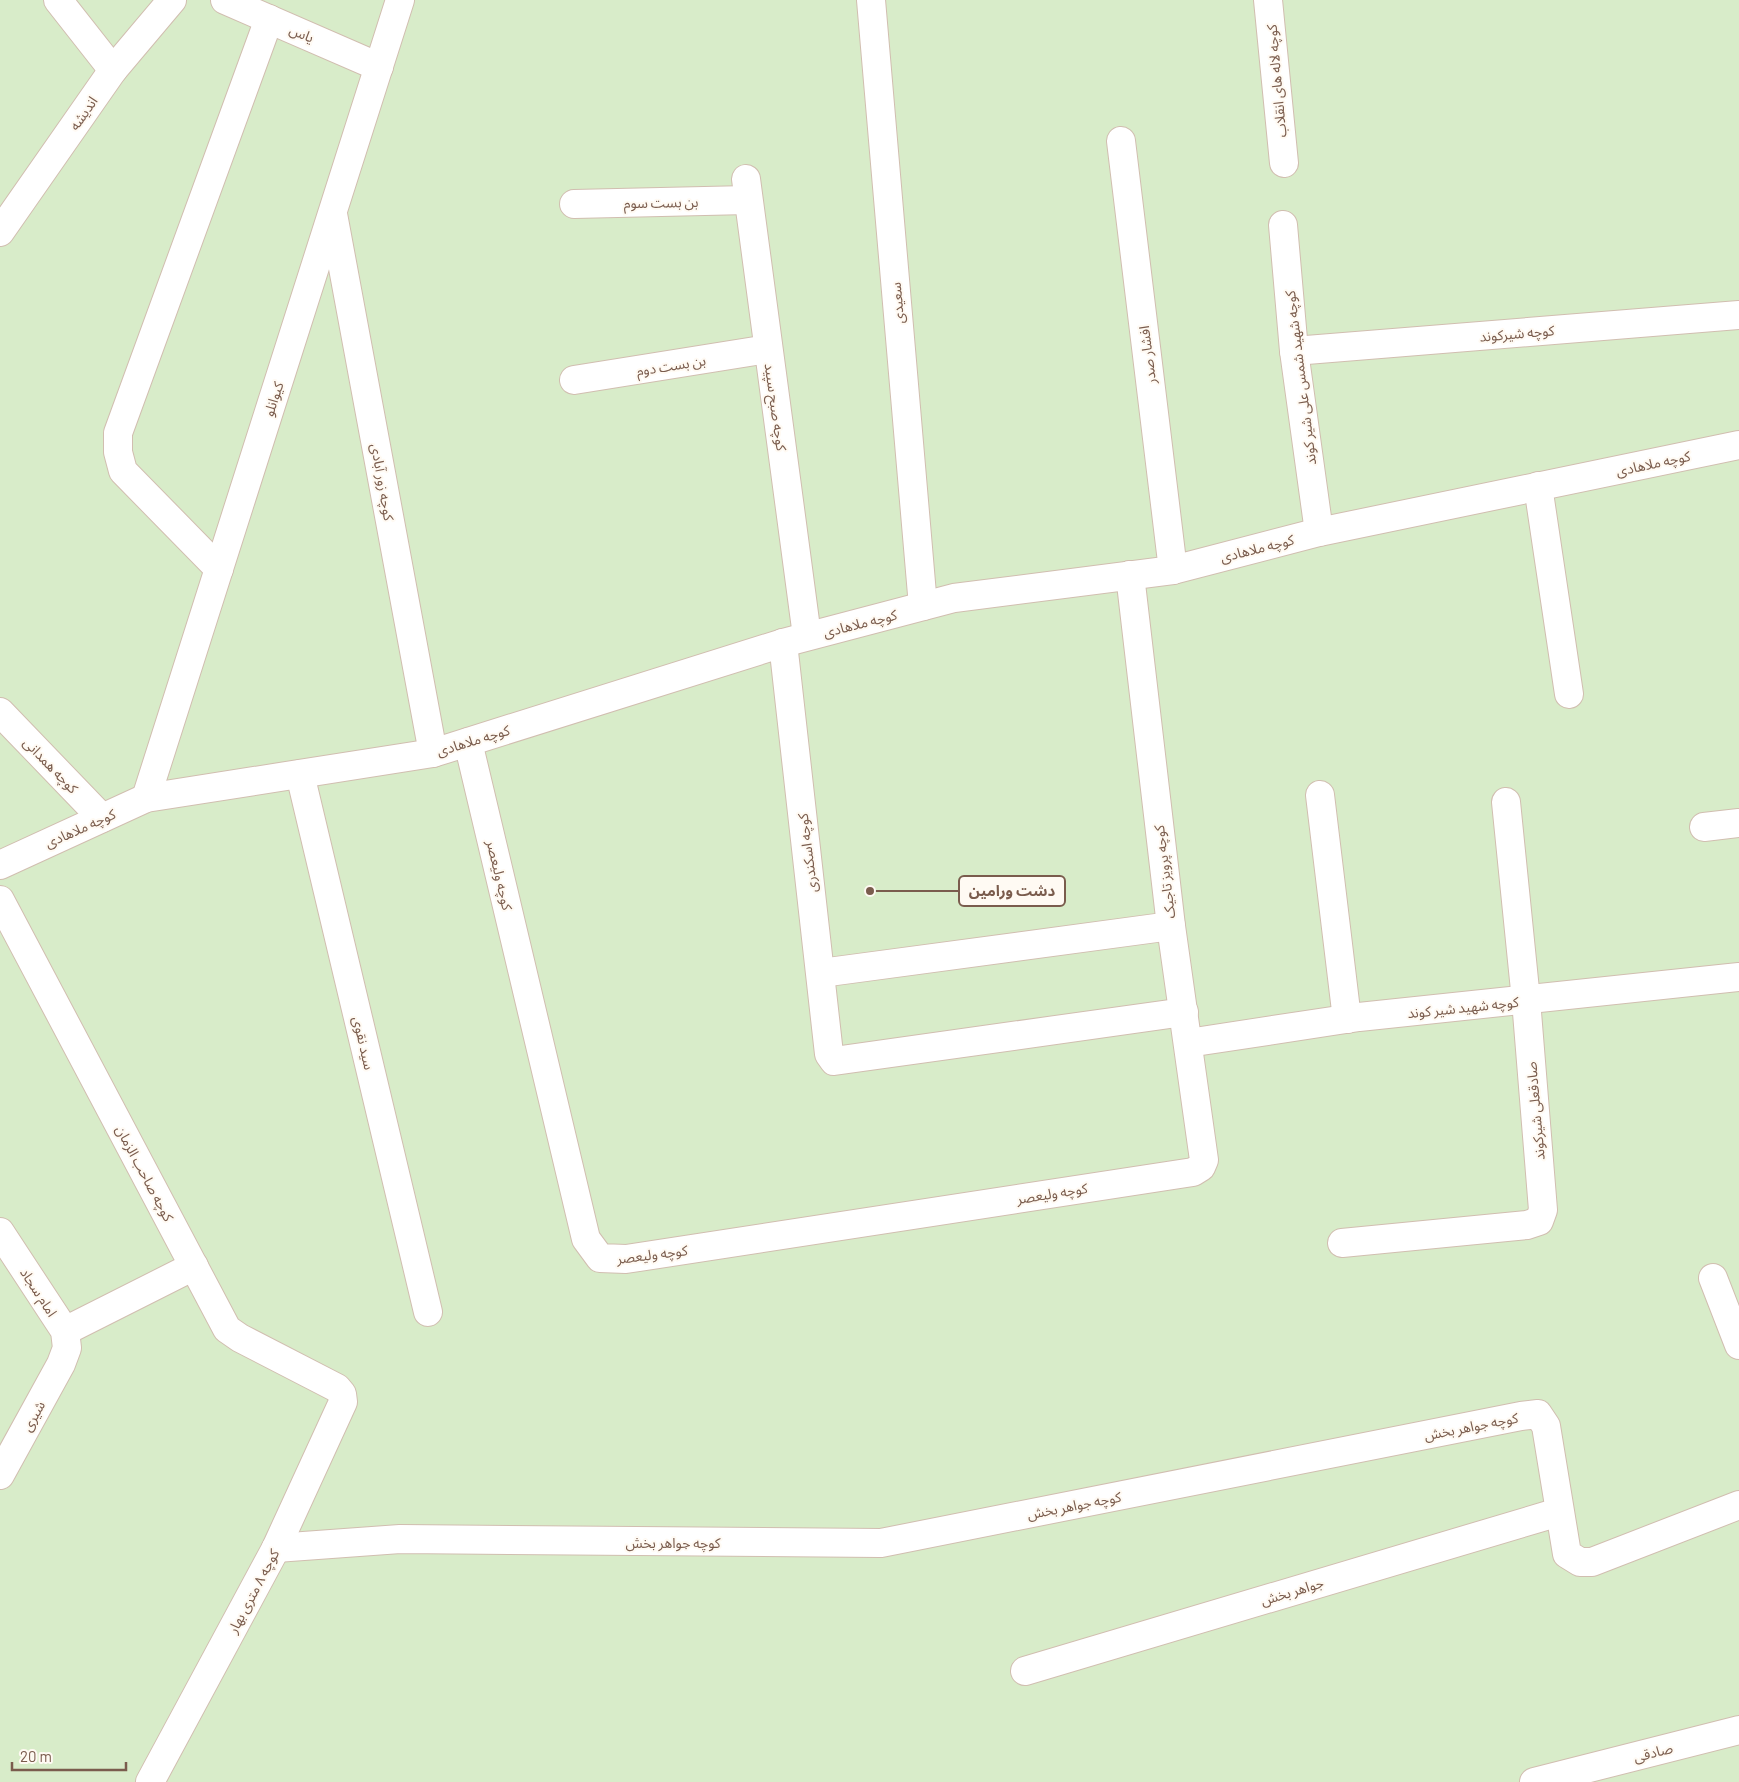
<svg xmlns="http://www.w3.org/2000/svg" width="1739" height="1782" font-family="Barlow,'Noto Sans Arabic',sans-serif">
<rect width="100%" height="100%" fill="#fdf6ec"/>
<!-- green -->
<rect fill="#d8ecc9" x="0" y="0" width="1739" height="1782"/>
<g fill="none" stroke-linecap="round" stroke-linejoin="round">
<defs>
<g id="minor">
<path d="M58,0L113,70"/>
<path d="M225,0L379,67"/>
<path d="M871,0L923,606"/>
<path d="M1268,0L1284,163"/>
<path d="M1121,141L1173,570"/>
<path d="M746,179L807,636"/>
<path d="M574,204L748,200"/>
<path d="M333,214L433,753"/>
<path d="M1283,225L1294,351L1319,532"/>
<path d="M0,232L113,70L172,0"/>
<path d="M1294,351L1739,315"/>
<path d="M574,380L768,349"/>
<path d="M1538,486L1569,694"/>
<path d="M219,569L123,471L118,452V433L269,19"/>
<path d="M783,643L829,1054L834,1061L1184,1012"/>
<path d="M0,712L102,818"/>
<path d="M468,742L586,1239L600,1258L626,1259L1193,1172L1201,1167L1204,1160L1171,926L1130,575"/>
<path d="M300,774L428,1312"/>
<path d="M1320,795L1347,1019"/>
<path d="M146,798L400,0"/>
<path d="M1704,827L1739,823"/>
<path d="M0,865L146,798L433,753L783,643L954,598L1173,570L1319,532L1739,445"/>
<path d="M0,900L227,1329L240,1338L337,1388L342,1394L343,1402L276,1548L150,1782"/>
<path d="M821,973L1171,926"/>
<path d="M1188,1043L1359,1017L1739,977"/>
<path d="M0,1232L65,1331L67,1348L61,1364L0,1475"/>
<path d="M1342,1243L1527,1225L1539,1221L1543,1210L1526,1000L1506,802"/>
<path d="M1713,1278L1739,1345"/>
<path d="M65,1331L194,1266"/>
<path d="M276,1548L400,1539L881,1543L1521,1416L1538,1414L1546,1426L1567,1554L1580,1562H1592L1739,1505"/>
<path d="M1025,1671L1559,1512"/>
<path d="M1534,1782L1739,1730"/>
</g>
</defs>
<!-- minor casing -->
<use href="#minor" stroke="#d1beb0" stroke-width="30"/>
<!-- minor -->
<use href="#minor" stroke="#fff" stroke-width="28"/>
</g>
<g text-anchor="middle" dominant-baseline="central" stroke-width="4" stroke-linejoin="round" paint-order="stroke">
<!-- street labels -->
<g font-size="14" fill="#7a5c4d" stroke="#fffaf3">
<text transform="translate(302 33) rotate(23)">یاس</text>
<text transform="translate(1276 81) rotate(-95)">کوچه لاله های انقلاب</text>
<text transform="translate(83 113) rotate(-55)">اندیشه</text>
<text transform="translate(661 202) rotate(-1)">بن بست سوم</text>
<text transform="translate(897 303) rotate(-95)">سعیدی</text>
<text transform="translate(1517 333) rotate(-5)">کوچه شیرکوند</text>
<text transform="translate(1147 355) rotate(-97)">افشار صدر</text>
<text transform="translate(671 365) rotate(-9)">بن بست دوم</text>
<text transform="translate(1300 378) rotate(-97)">کوچه شهید شمس علی شیر کوند</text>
<text transform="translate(273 399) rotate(-72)">کیوانلو</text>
<text transform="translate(776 407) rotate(82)">کوچه صبح سپید</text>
<text transform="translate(1653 463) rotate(-12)">کوچه ملاهادی</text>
<text transform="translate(383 482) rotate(80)">کوچه زور آبادی</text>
<text transform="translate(1257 548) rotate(-14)">کوچه ملاهادی</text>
<text transform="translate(860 623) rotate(-14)">کوچه ملاهادی</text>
<text transform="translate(473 740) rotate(-17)">کوچه ملاهادی</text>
<text transform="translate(51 765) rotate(46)">کوچه همدانی</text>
<text transform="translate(80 828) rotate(-24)">کوچه ملاهادی</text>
<text transform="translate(807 853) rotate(-97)">کوچه اسکندری</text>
<text transform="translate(1164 872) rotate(-97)">کوچه پرویز تاجیک</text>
<text transform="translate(500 875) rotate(77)">کوچه ولیعصر</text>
<text transform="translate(1463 1007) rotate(-6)">کوچه شهید شیر کوند</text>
<text transform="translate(364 1043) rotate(77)">سید نقوی</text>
<text transform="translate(1535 1111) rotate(-95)">صادقعلی شیرکوند</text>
<text transform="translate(145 1173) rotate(62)">کوچه صاحب الزمان</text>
<text transform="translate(1052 1193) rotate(-9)">کوچه ولیعصر</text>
<text transform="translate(652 1254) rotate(-7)">کوچه ولیعصر</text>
<text transform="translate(39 1292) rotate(57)">امام سجاد</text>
<text transform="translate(33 1416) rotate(-61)">شیری</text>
<text transform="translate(1471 1426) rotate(-11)">کوچه جواهر بخش</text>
<text transform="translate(1074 1505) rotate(-11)">کوچه جواهر بخش</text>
<text x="673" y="1542">کوچه جواهر بخش</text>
<text transform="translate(253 1591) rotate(-62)">کوچه ۸ متری بهار</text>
<text transform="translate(1292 1591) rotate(-17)">جواهر بخش</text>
<text transform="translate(1653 1752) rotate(-14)">صادقی</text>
</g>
</g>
<!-- callouts -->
<path fill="none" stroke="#7a5c4d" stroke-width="2" d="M870 891L959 891"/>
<circle fill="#7a5c4d" stroke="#fffaf3" stroke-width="2" cx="870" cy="891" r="5"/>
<rect fill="#fffaf3" stroke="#7a5c4d" stroke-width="2" x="959" y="876" width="106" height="30" rx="5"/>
<g font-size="15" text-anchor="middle" font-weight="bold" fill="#7a5c4d">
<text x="1012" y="896">دشت ورامین</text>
</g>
<!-- scale -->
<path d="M12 1762v8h114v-8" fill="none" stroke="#7a5c4d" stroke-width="2.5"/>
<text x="20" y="1762" font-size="15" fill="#7a5c4d" stroke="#fffaf3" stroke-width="4" paint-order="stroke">20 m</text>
</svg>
